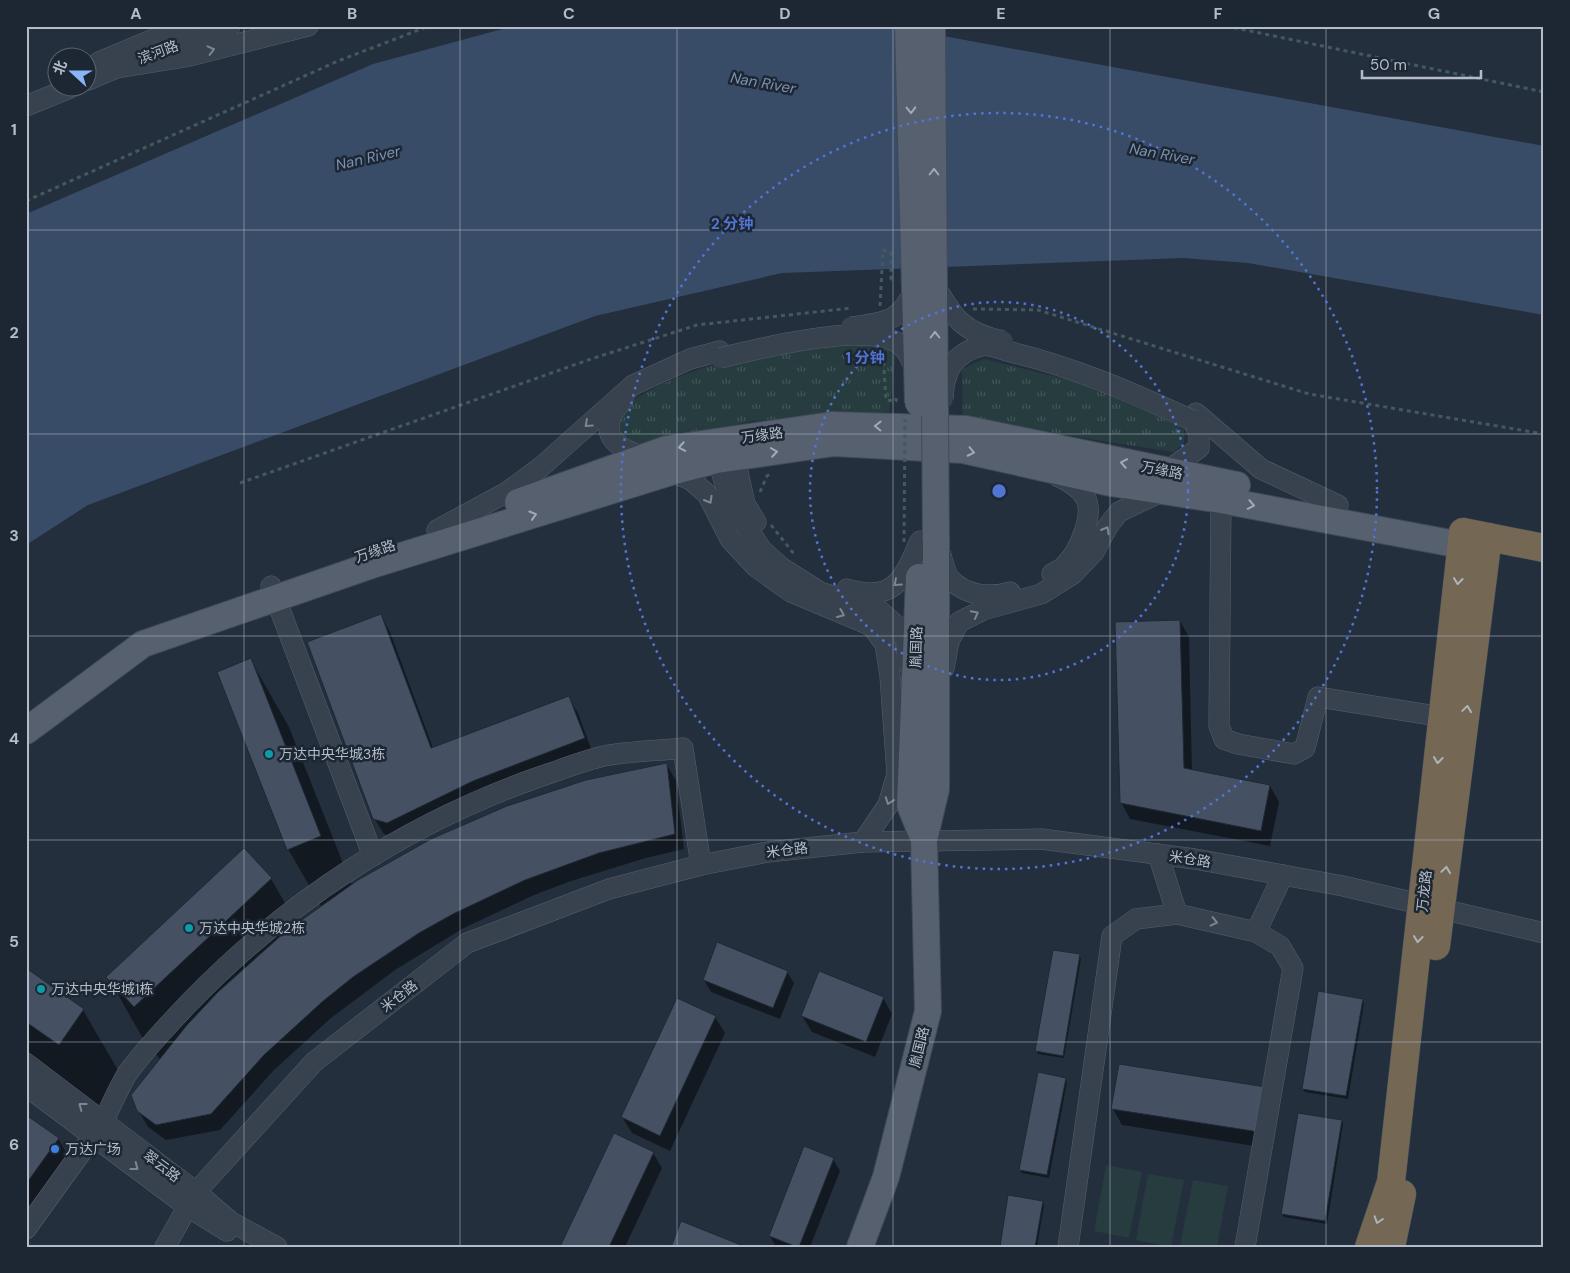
<svg xmlns="http://www.w3.org/2000/svg" width="1570" height="1273" font-family="'DM Sans','Noto Sans SC',sans-serif">
<defs>
<pattern id="grass-tufts" width="24" height="20" patternUnits="userSpaceOnUse" patternTransform="scale(1.25)"><rect width="24" height="20" fill="#263c3f"/><path d="M3 7l-1-3M5 7V3M7 7l1-3M15 17l-1-3M17 17v-4M19 17l1-3" fill="none" stroke="#435659"/></pattern>
</defs>
<rect width="100%" height="100%" fill="#242f3e"/>
<!-- grass -->
<g fill="url(#grass-tufts)">
<path d="M863,343L883,345L896,351L889,412L752,421L641,446L624,442L616,429L618,411C686,359 780,349 863,343Z"/>
<path d="M984,359L1077,382L1171,420L1184,429V443L1174,452L963,419L962,369Z"/>
</g>
<!-- park -->
<g fill="#263c3f">
<path d="M1106,1165L1142,1172L1129,1238L1094,1231Z"/>
<path d="M1148,1174L1184,1180L1171,1247L1136,1240Z"/>
<path d="M1193,1180L1228,1186L1217,1247L1180,1246Z"/>
</g>
<!-- water -->
<path fill="#394c67" d="M514,26H889L1544,146V315L1248,263L1183,258L782,273L595,316L88,505L26,545V214L373,64Z"/>
<!-- shadow -->
<g fill="#0007">
<path d="M381,616L390,632L433,748L568,697L578,713L593,754L397,839L384,834L374,818Z"/>
<path d="M1180,621L1189,637L1192,771L1270,786L1279,802L1270,846L1130,819L1121,802Z"/>
<path d="M250,659L289,727L352,886L667,765L676,781L684,849L646,858L571,881L534,895L462,929L395,970L331,1018L273,1071L220,1130L166,1140L148,1127L138,1110L161,1060L146,1044L108,977L244,850L271,879L298,925L321,906L288,849Z"/>
<path d="M1079,956L1081,959L1064,1058L1038,1054L1036,1050Z"/>
<path d="M26,970L83,1010L122,1077L98,1111L26,1061Z"/>
<path d="M787,972L794,983L780,1019L711,992L704,980Z"/>
<path d="M883,998L892,1014L875,1057L812,1032L802,1016Z"/>
<path d="M677,1000L715,1017L725,1033L670,1151L632,1133L622,1117Z"/>
<path d="M1362,1000L1364,1003L1348,1099L1305,1092L1303,1089Z"/>
<path d="M1065,1079L1067,1082L1049,1178L1022,1173L1020,1169Z"/>
<path d="M1265,1088L1267,1148L1122,1125L1113,1109Z"/>
<path d="M26,1116L58,1138L67,1154L26,1212Z"/>
<path d="M1342,1121L1343,1124L1327,1224L1284,1217L1282,1214Z"/>
<path d="M653,1153L662,1168L625,1247H561Z"/>
<path d="M833,1159L840,1171L810,1247H776L770,1236Z"/>
<path d="M1042,1202L1044,1205L1037,1247H1001Z"/>
</g>
<!-- building -->
<g fill="#455162" stroke="#1f2835">
<path d="M381,614L431,748L569,696L585,738L473,781L387,823L373,819L307,642Z"/>
<path d="M1180,620L1184,768L1270,785L1261,831L1120,803L1115,622Z"/>
<path d="M251,658L321,836L287,850L217,672Z"/>
<path d="M667,763L675,834L599,853L525,880L453,914L419,933L353,977L322,1002L264,1055L211,1114L156,1125L137,1111L131,1095L187,1025L218,992L285,932L358,880L431,839L507,806L586,780Z"/>
<path d="M244,848L272,878L134,1007L106,977Z"/>
<path d="M717,942L788,971L773,1008L703,980Z"/>
<path d="M1053,950L1080,954L1063,1056L1035,1051Z"/>
<path d="M26,968L84,1009L59,1045L26,1022Z"/>
<path d="M819,971L884,997L866,1042L801,1016Z"/>
<path d="M1318,991L1363,999L1346,1096L1302,1089Z"/>
<path d="M677,998L716,1016L660,1136L621,1117Z"/>
<path d="M1119,1064L1266,1087L1259,1132L1111,1109Z"/>
<path d="M1038,1072L1066,1078L1047,1175L1019,1170Z"/>
<path d="M1298,1113L1342,1120L1325,1221L1281,1214Z"/>
<path d="M26,1115L59,1138L26,1184Z"/>
<path d="M614,1133L654,1152L609,1247H560Z"/>
<path d="M804,1146L834,1158L799,1247H797L769,1236Z"/>
<path d="M1008,1195L1043,1201L1035,1247H1000Z"/>
<path d="M681,1221L746,1247H671Z"/>
</g>
<g fill="none" stroke-linecap="round" stroke-linejoin="round">
<defs>
<g id="minor">
<path d="M159,52L230,26"/>
<path d="M99,62L185,26"/>
<path d="M111,69L185,57L308,26"/>
<path d="M88,80L123,65"/>
<path d="M26,106L70,88"/>
<path d="M623,400C595,431 612,447 645,457"/>
<path d="M1196,413L1261,469L1338,505"/>
<path d="M732,445L745,504L756,522"/>
<path d="M714,448L731,504L762,550L782,568L820,592L879,610L897,626L907,642V663"/>
<path d="M1167,471L1199,448V433L1192,420"/>
<path d="M671,472L691,480L707,494L730,539L756,567L791,592L872,626L885,644L890,676L897,774L888,805L863,842"/>
<path d="M1221,500L1219,726L1224,739L1238,744L1294,754L1305,748L1318,697L1443,717"/>
<path d="M437,530L507,492L541,467L633,385L690,359L720,351"/>
<path d="M940,553C943,560 945,573 950,579C966,596 990,598 1010,592"/>
<path d="M1052,574C1056,571 1062,569 1065,565C1079,552 1095,514 1085,497C1078,486 1067,481 1057,476"/>
<path d="M271,586L373,856"/>
<path d="M847,589C895,603 903,579 920,541"/>
<path d="M944,668L949,641L959,622L983,610L1041,594L1073,574L1094,552L1108,526L1119,512L1163,491"/>
<path d="M1158,854L1177,914L1256,932L1283,875"/>
<path d="M26,1063L196,1192L231,1222L277,1247"/>
<path d="M26,1086L188,1207L227,1231"/>
<path d="M103,1122C111,1106 118,1089 127,1074C145,1049 168,1025 189,1003C286,902 407,823 539,777C560,770 582,761 604,756C630,751 657,751 683,748L701,865"/>
<path d="M26,1229L93,1136"/>
<path d="M165,1247L196,1192L314,1062L467,943L609,889L701,865L768,852L863,842L1041,839L1195,859L1343,886L1544,933"/>
<path d="M1068,1247L1112,936L1136,919L1177,914"/>
<path d="M1245,1247L1293,968L1280,946L1256,932"/>
</g>
<g id="major">
<path d="M518,502L667,449L832,425L966,429L1237,485"/>
<path d="M919,577L910,805L924,840"/>
<path d="M26,731L143,644L372,565L671,472L717,460L834,443L963,450L1111,483L1221,500L1482,549"/>
<path d="M860,1247L886,1177L928,1011L924,840L936,789V541"/>
</g>
<g id="highway">
<path d="M1436,946L1488,537"/>
<path d="M1369,1247L1391,1182L1463,532L1544,548"/>
<path d="M1391,1247L1402,1194"/>
</g>
</defs>
<!-- minor casing -->
<use href="#minor" stroke="#565f6c" stroke-width="21"/>
<!-- major casing -->
<use href="#major" stroke="#414a57" stroke-width="28"/>
<!-- highway casing -->
<use href="#highway" stroke="#434c59" stroke-width="29"/>
<!-- path -->
<g stroke="#44595c" stroke-width="3" stroke-dasharray="4 4" stroke-linecap="butt">
<path d="M1226,26L1544,92"/>
<path d="M26,201L338,61L429,26"/>
<path d="M880,306L883,250L891,252V279H895"/>
<path d="M973,309L1038,310L1309,394L1544,434"/>
<path d="M883,354L886,400L896,401V398"/>
<path d="M240,483L591,359L697,325L852,308"/>
<path d="M760,492L767,476L770,474"/>
<path d="M771,525L794,554"/>
</g>
<!-- minor -->
<use href="#minor" stroke="#38414e" stroke-width="20"/>
<!-- major -->
<use href="#major" stroke="#56606e" stroke-width="26"/>
<!-- highway -->
<use href="#highway" stroke="#746855" stroke-width="28"/>
<defs>
<g id="minor-bridge">
<path d="M935,285C953,318 964,333 1003,341"/>
<path d="M851,327C886,322 899,323 915,289"/>
<path d="M720,358C760,348 858,324 894,341C906,346 911,360 916,371"/>
<path d="M943,399C944,371 953,354 981,346C989,344 1003,350 1011,352C1077,368 1130,392 1192,420"/>
</g>
<g id="major-bridge">
<path d="M908,26L918,403"/>
<path d="M932,26L936,541"/>
</g>
</defs>
<!-- minor-bridge casing -->
<use href="#minor-bridge" stroke="#565f6c" stroke-width="21" stroke-linecap="butt"/>
<!-- major-bridge casing -->
<use href="#major-bridge" stroke="#414a57" stroke-width="28" stroke-linecap="butt"/>
<!-- path-bridge -->
<path stroke="#44595c" stroke-width="3" stroke-dasharray="4 4" stroke-linecap="butt" d="M904,542L905,419"/>
<!-- minor-bridge -->
<use href="#minor-bridge" stroke="#38414e" stroke-width="20"/>
<!-- major-bridge -->
<use href="#major-bridge" stroke="#56606e" stroke-width="26"/>
</g>
<!-- one-way arrows -->
<defs><path id="oneway-chevron" d="M-2-3.5L2.5 0L-2 3.5" fill="none" stroke-width="1.6" stroke-linecap="round" stroke-linejoin="round" transform="scale(1.25)"/></defs>
<g stroke="#7c8592">
<use href="#oneway-chevron" transform="translate(211 50) rotate(-14)"/>
<use href="#oneway-chevron" transform="translate(588 424) rotate(138)"/>
<use href="#oneway-chevron" transform="translate(709 500) rotate(60)"/>
<use href="#oneway-chevron" transform="translate(1106 530) rotate(-60)"/>
<use href="#oneway-chevron" transform="translate(897 583) rotate(138)"/>
<use href="#oneway-chevron" transform="translate(841 614) rotate(23)"/>
<use href="#oneway-chevron" transform="translate(975 614) rotate(-28)"/>
<use href="#oneway-chevron" transform="translate(889 801) rotate(110)"/>
<use href="#oneway-chevron" transform="translate(1214 922) rotate(13)"/>
<use href="#oneway-chevron" transform="translate(82 1106) rotate(-143)"/>
<use href="#oneway-chevron" transform="translate(135 1167) rotate(37)"/>
</g>
<g stroke="#a1aab7">
<use href="#oneway-chevron" transform="translate(911 110) rotate(89)"/>
<use href="#oneway-chevron" transform="translate(934 172) rotate(-90)"/>
<use href="#oneway-chevron" transform="translate(935 335) rotate(-90)"/>
<use href="#oneway-chevron" transform="translate(878 426) rotate(-179)"/>
<use href="#oneway-chevron" transform="translate(682 447) rotate(170)"/>
<use href="#oneway-chevron" transform="translate(774 452) rotate(-8)"/>
<use href="#oneway-chevron" transform="translate(971 452) rotate(12)"/>
<use href="#oneway-chevron" transform="translate(1124 463) rotate(-169)"/>
<use href="#oneway-chevron" transform="translate(1251 505) rotate(11)"/>
<use href="#oneway-chevron" transform="translate(533 515) rotate(-17)"/>
</g>
<g stroke="#aeb4bd">
<use href="#oneway-chevron" transform="translate(1458 581) rotate(96)"/>
<use href="#oneway-chevron" transform="translate(1467 709) rotate(-82)"/>
<use href="#oneway-chevron" transform="translate(1438 760) rotate(96)"/>
<use href="#oneway-chevron" transform="translate(1446 870) rotate(-82)"/>
<use href="#oneway-chevron" transform="translate(1418 939) rotate(96)"/>
<use href="#oneway-chevron" transform="translate(1378 1220) rotate(108)"/>
</g>
<!-- grid -->
<path fill="none" stroke="#b4bcc9" stroke-width="1" stroke-opacity="0.55" d="M244,26V1247M460,26V1247M677,26V1247M893,26V1247M1110,26V1247M1326,26V1247M26,230H1544M26,434H1544M26,636H1544M26,840H1544M26,1042H1544"/>
<!-- distance rings -->
<g fill="none" stroke="#5274d3" stroke-width="2.5" stroke-dasharray="2.5 5">
<circle cx="999" cy="491" r="189"/>
<circle cx="999" cy="491" r="378"/>
</g>
<!-- markers -->
<g fill="#0f9aa8" stroke="#1d2633" stroke-width="2">
<circle cx="269" cy="754" r="5"/>
<circle cx="189" cy="928" r="5"/>
<circle cx="41" cy="989" r="5"/>
</g>
<circle fill="#3f7fe0" stroke="#1d2633" stroke-width="2" cx="55" cy="1149" r="5"/>
<g text-anchor="middle" dominant-baseline="central" stroke-width="5" stroke-linejoin="round" paint-order="stroke">
<!-- street labels -->
<g font-size="14" fill="#b4bcc9" stroke="#1d2633">
<text transform="translate(158 52) rotate(-20)">滨河路</text>
<text transform="translate(762 435) rotate(-8)">万缘路</text>
<text transform="translate(1162 470) rotate(11)">万缘路</text>
<text transform="translate(375 551) rotate(-19)">万缘路</text>
<text transform="translate(916 647) rotate(-88)">胤国路</text>
<text transform="translate(787 850) rotate(-7)">米仓路</text>
<text transform="translate(1190 859) rotate(9)">米仓路</text>
<text transform="translate(1424 891) rotate(-84)">万龙路</text>
<text transform="translate(399 996) rotate(-38)">米仓路</text>
<text transform="translate(919 1047) rotate(-76)">胤国路</text>
<text transform="translate(162 1166) rotate(37)">翠云路</text>
</g>
<!-- poi labels -->
<g font-size="14" fill="#b4bcc9" stroke="#1d2633" text-anchor="start">
<text x="279" y="754">万达中央华城3栋</text>
<text x="199" y="928">万达中央华城2栋</text>
<text x="51" y="989">万达中央华城1栋</text>
<text x="65" y="1149">万达广场</text>
</g>
<!-- water labels -->
<g font-size="15" font-style="italic" fill="#7c92b1" stroke="#1d2633">
<text transform="translate(763 83) rotate(10)">Nan River</text>
<text transform="translate(1162 154) rotate(10)">Nan River</text>
<text transform="translate(368 158) rotate(-13)">Nan River</text>
</g>
</g>
<circle cx="999" cy="491" r="8" fill="#5274d3" stroke="#1d2633" stroke-width="2.5"/>
<g font-size="15" text-anchor="middle" font-weight="bold" fill="#5274d3" stroke="#1d2633" stroke-width="5" stroke-linejoin="round" paint-order="stroke">
<text x="732" y="229">2 分钟</text>
<text x="865" y="363">1 分钟</text>
</g>
<!-- border -->
<rect width="1570" height="1273" fill="none" stroke="#1d2633" stroke-width="55"/>
<!-- north arrow -->
<g transform="translate(72 72) rotate(291)"><circle r="24" fill="#1d2633" stroke="#59626f"/>
<path d="M0-4L9 19L0 12L-9 19Z" fill="#8ab4f8"/>
<text y="-8" font-size="14" font-weight="bold" text-anchor="middle" fill="#b4bcc9">北</text>
</g>
<!-- scale -->
<path d="M1362 70v8h119v-8" fill="none" stroke="#b4bcc9" stroke-width="2.5"/>
<text x="1370" y="70" font-size="15" fill="#b4bcc9" stroke="#1d2633" stroke-width="4" paint-order="stroke">50 m</text>
<rect x="28" y="28" width="1514" height="1218" fill="none" stroke="#b4bcc9" stroke-width="2"/>
<g font-size="16" text-anchor="middle" font-weight="bold" fill="#b4bcc9">
<text x="136" y="19">A</text>
<text x="352" y="19">B</text>
<text x="569" y="19">C</text>
<text x="785" y="19">D</text>
<text x="1001" y="19">E</text>
<text x="1218" y="19">F</text>
<text x="1434" y="19">G</text>
<text x="14" y="135">1</text>
<text x="14" y="338">2</text>
<text x="14" y="541">3</text>
<text x="14" y="744">4</text>
<text x="14" y="947">5</text>
<text x="14" y="1150">6</text>
</g>
</svg>
